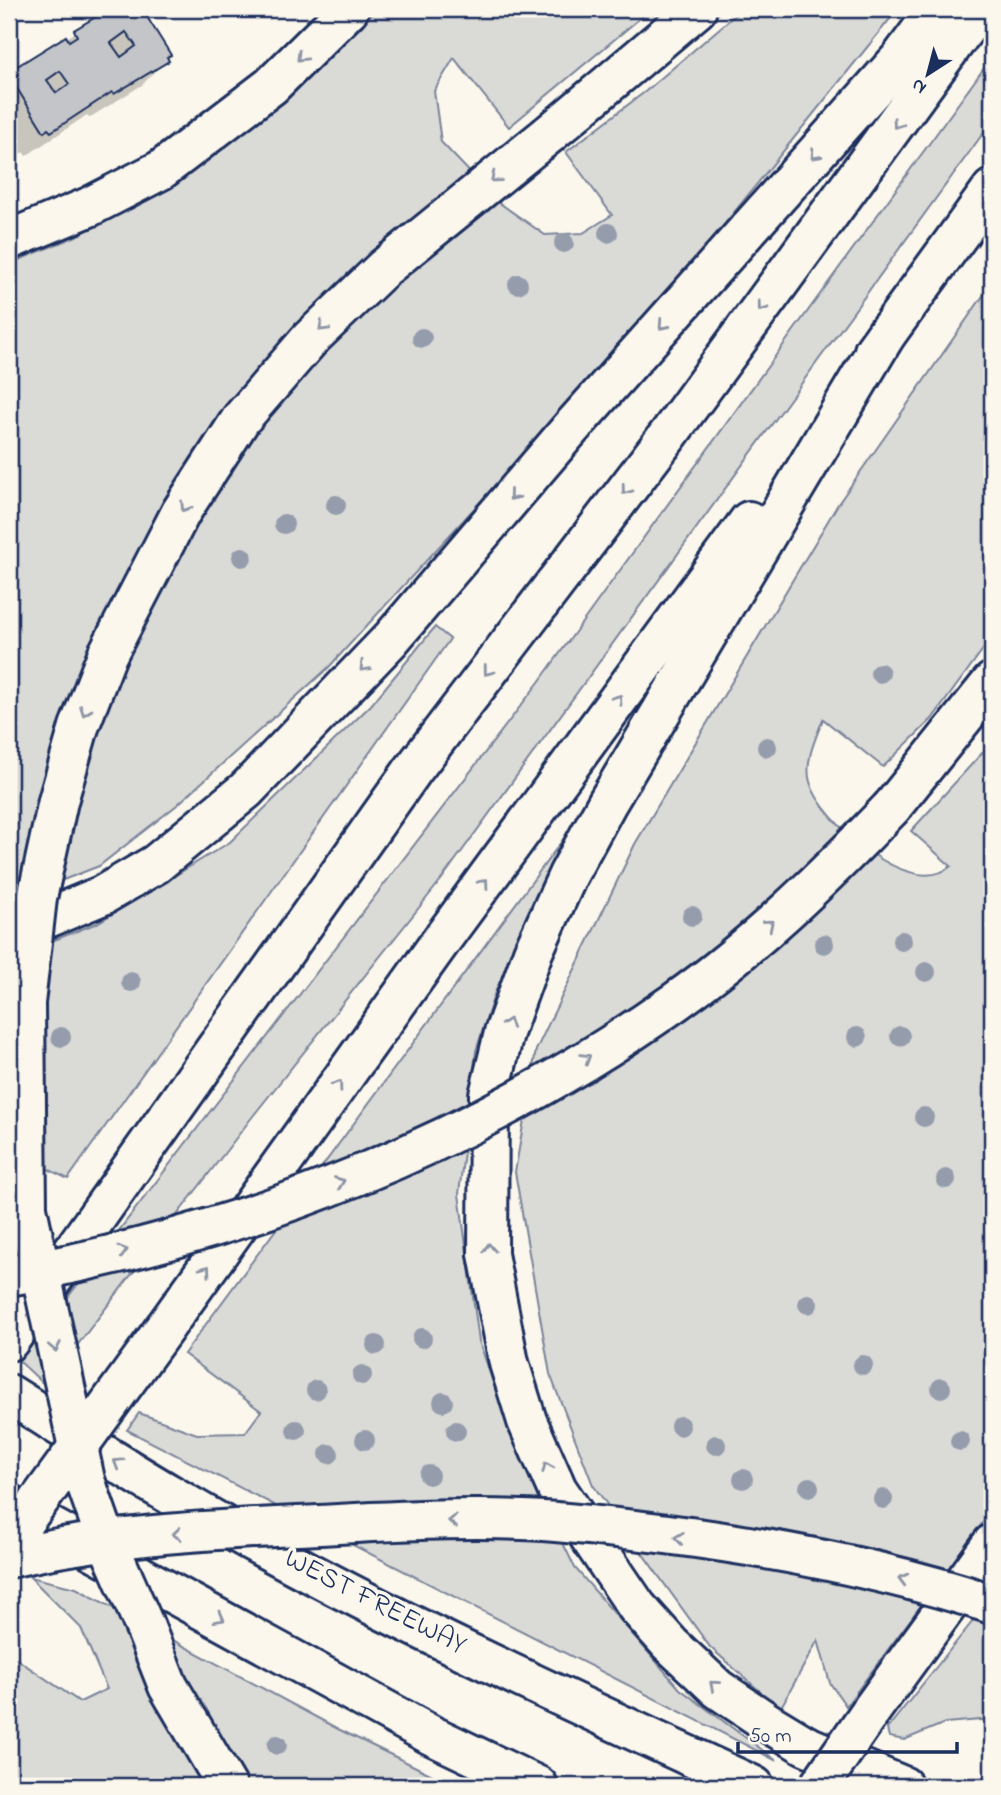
<svg xmlns="http://www.w3.org/2000/svg" width="1001" height="1795" font-family="'Indie Flower',sans-serif">
<rect width="100%" height="100%" fill="#fbf7ec"/>
<filter id="ink" filterUnits="userSpaceOnUse"><feTurbulence type="fractalNoise" baseFrequency=".0143" numOctaves="2"/><feDisplacementMap in="SourceGraphic" scale="14" xChannelSelector="R" yChannelSelector="G"/><feConvolveMatrix kernelMatrix="1 2 1 2 8 2 1 2 1" color-interpolation-filters="sRGB"/></filter>
<g filter="url(#ink)">
<!-- green -->
<g fill="#dadad7" stroke="#7a849a" stroke-width="2">
<path d="M377,9H651L509,127L454,58L434,91L441,142L498,202L545,235L583,233L612,215L566,152L646,91L742,9H898L652,314L329,667L177,805L99,866L9,901V264L74,237L173,186L303,83Z"/>
<path d="M992,57V121L441,880L253,1116L46,1386L19,1361L539,682Z"/>
<path d="M992,283V637L932,719L883,767L823,719C816,737 804,762 810,782C821,821 911,901 951,866L911,831L992,742V1510L846,1706L830,1683L818,1640L780,1709L710,1647L593,1485L550,1374L515,1172L536,1050L635,844L838,504Z"/>
<path d="M435,627L450,639L68,1179L9,1150V958L97,923L230,842L371,705Z"/>
<path d="M581,815L495,992L476,1051L459,1194L479,1341L513,1440L575,1568L680,1689L777,1761L127,1430L139,1413L197,1434L245,1433L261,1411L184,1354Z"/>
<path d="M30,1577L76,1588L338,1729L455,1786H9V1654L80,1702L107,1689L81,1628Z"/>
<path d="M992,1597V1719L945,1723L904,1740L889,1737L887,1729Z"/>
</g>
<!-- shadow -->
<path fill="#0003" d="M112,9H140L169,55L166,60L142,85L89,118L87,115L26,156L23,152L19,155L9,139V75Z"/>
<!-- building -->
<path fill="#c3c5c9" stroke="#1b2f5e" stroke-width="2" fill-rule="evenodd" d="M109,9H142L171,55L167,57L169,61L114,94L112,92L51,132L48,129L44,132L10,77L14,74L11,70L66,36L69,41L77,36L74,30ZM126,32L136,46L121,57L111,43ZM60,71L69,84L56,93L47,80Z"/>
<g fill="none" stroke-linecap="round" stroke-linejoin="round">
<defs>
<g id="secondary">
<path d="M9,240L89,207L161,170L271,86L349,9"/>
<path d="M870,1712L992,1544"/>
</g>
<g id="motorway">
<path d="M548,135L697,9"/>
<path d="M888,331L607,803L568,875L533,952L504,1033L489,1095L488,1254L509,1363L527,1421L557,1489L637,1607L670,1644L718,1689L767,1722L805,1745L903,1786"/>
<path d="M874,351L992,189"/>
<path d="M892,807L992,682"/>
<path d="M9,934L103,895L156,864L246,790L391,639L571,428L900,59L937,9"/>
<path d="M166,1326L443,938L749,521"/>
<path d="M9,1341L413,770L669,434L979,9"/>
<path d="M9,1394C63,1428 116,1463 171,1495C358,1606 557,1695 754,1786"/>
<path d="M9,1504L431,1735L538,1786"/>
<path d="M144,1625L168,1686L227,1786"/>
</g>
</defs>
<!-- secondary casing -->
<use href="#secondary" stroke="#1b2f5e" stroke-width="44"/>
<!-- motorway casing -->
<use href="#motorway" stroke="#1b2f5e" stroke-width="44"/>
<!-- secondary -->
<use href="#secondary" stroke="#fbf7ec" stroke-width="38"/>
<!-- motorway -->
<use href="#motorway" stroke="#fbf7ec" stroke-width="38"/>
<defs>
<path id="secondary-bridge" d="M819,1786L870,1712"/>
<g id="motorway-bridge">
<path d="M9,1276C247,1234 477,1142 675,1002C754,946 825,877 892,807"/>
<path d="M9,1542L166,1326"/>
<path d="M9,1558C102,1536 202,1530 297,1526C381,1522 473,1515 556,1522C703,1535 852,1558 992,1604"/>
<path d="M144,1625L104,1534L85,1480L27,1208L25,1003L37,898L58,801L79,727L107,655L181,512L241,419L310,339L384,268L548,135"/>
</g>
</defs>
<!-- secondary-bridge casing -->
<use href="#secondary-bridge" stroke="#1b2f5e" stroke-width="44" stroke-linecap="butt"/>
<!-- motorway-bridge casing -->
<use href="#motorway-bridge" stroke="#1b2f5e" stroke-width="44" stroke-linecap="butt"/>
<!-- secondary-bridge -->
<use href="#secondary-bridge" stroke="#fbf7ec" stroke-width="38"/>
<!-- motorway-bridge -->
<use href="#motorway-bridge" stroke="#fbf7ec" stroke-width="38"/>
</g>
<!-- trees -->
<g fill="#959cab">
<circle cx="608" cy="233" r="10"/>
<circle cx="564" cy="243" r="10"/>
<circle cx="518" cy="284" r="10"/>
<circle cx="422" cy="338" r="10"/>
<circle cx="336" cy="505" r="10"/>
<circle cx="284" cy="524" r="10"/>
<circle cx="242" cy="557" r="10"/>
<circle cx="880" cy="673" r="10"/>
<circle cx="767" cy="747" r="10"/>
<circle cx="692" cy="916" r="10"/>
<circle cx="902" cy="941" r="10"/>
<circle cx="824" cy="944" r="10"/>
<circle cx="926" cy="972" r="10"/>
<circle cx="131" cy="982" r="10"/>
<circle cx="900" cy="1036" r="10"/>
<circle cx="61" cy="1037" r="10"/>
<circle cx="857" cy="1037" r="10"/>
<circle cx="924" cy="1117" r="10"/>
<circle cx="946" cy="1179" r="10"/>
<circle cx="808" cy="1304" r="10"/>
<circle cx="422" cy="1338" r="10"/>
<circle cx="376" cy="1345" r="10"/>
<circle cx="863" cy="1365" r="10"/>
<circle cx="362" cy="1375" r="10"/>
<circle cx="941" cy="1388" r="10"/>
<circle cx="316" cy="1390" r="10"/>
<circle cx="443" cy="1402" r="10"/>
<circle cx="680" cy="1426" r="10"/>
<circle cx="296" cy="1430" r="10"/>
<circle cx="456" cy="1431" r="10"/>
<circle cx="365" cy="1440" r="10"/>
<circle cx="960" cy="1441" r="10"/>
<circle cx="716" cy="1445" r="10"/>
<circle cx="329" cy="1454" r="10"/>
<circle cx="429" cy="1475" r="10"/>
<circle cx="743" cy="1479" r="10"/>
<circle cx="809" cy="1487" r="10"/>
<circle cx="883" cy="1499" r="10"/>
<circle cx="277" cy="1745" r="10"/>
</g>
<!-- one-way arrows -->
<defs><path id="oneway-chevron" d="M-2-3.5L2.5 0L-2 3.5" fill="none" stroke-width="1.6" stroke-linecap="round" stroke-linejoin="round" transform="scale(1.75)"/></defs>
<g stroke="#8b93a5">
<use href="#oneway-chevron" transform="translate(301 57) rotate(135)"/>
<use href="#oneway-chevron" transform="translate(897 124) rotate(126)"/>
<use href="#oneway-chevron" transform="translate(815 155) rotate(132)"/>
<use href="#oneway-chevron" transform="translate(495 178) rotate(141)"/>
<use href="#oneway-chevron" transform="translate(762 307) rotate(126)"/>
<use href="#oneway-chevron" transform="translate(663 325) rotate(132)"/>
<use href="#oneway-chevron" transform="translate(323 327) rotate(136)"/>
<use href="#oneway-chevron" transform="translate(626 490) rotate(127)"/>
<use href="#oneway-chevron" transform="translate(513 496) rotate(130)"/>
<use href="#oneway-chevron" transform="translate(185 507) rotate(122)"/>
<use href="#oneway-chevron" transform="translate(364 667) rotate(134)"/>
<use href="#oneway-chevron" transform="translate(488 671) rotate(127)"/>
<use href="#oneway-chevron" transform="translate(618 699) rotate(-54)"/>
<use href="#oneway-chevron" transform="translate(85 711) rotate(111)"/>
<use href="#oneway-chevron" transform="translate(484 883) rotate(-54)"/>
<use href="#oneway-chevron" transform="translate(769 924) rotate(-40)"/>
<use href="#oneway-chevron" transform="translate(508 1023) rotate(-71)"/>
<use href="#oneway-chevron" transform="translate(586 1058) rotate(-32)"/>
<use href="#oneway-chevron" transform="translate(338 1085) rotate(-54)"/>
<use href="#oneway-chevron" transform="translate(340 1182) rotate(-21)"/>
<use href="#oneway-chevron" transform="translate(489 1248) rotate(-93)"/>
<use href="#oneway-chevron" transform="translate(123 1251) rotate(-15)"/>
<use href="#oneway-chevron" transform="translate(206 1270) rotate(-54)"/>
<use href="#oneway-chevron" transform="translate(55 1347) rotate(79)"/>
<use href="#oneway-chevron" transform="translate(118 1463) rotate(-148)"/>
<use href="#oneway-chevron" transform="translate(547 1467) rotate(-114)"/>
<use href="#oneway-chevron" transform="translate(453 1521) rotate(-179)"/>
<use href="#oneway-chevron" transform="translate(177 1534) rotate(175)"/>
<use href="#oneway-chevron" transform="translate(679 1538) rotate(-172)"/>
<use href="#oneway-chevron" transform="translate(903 1579) rotate(-165)"/>
<use href="#oneway-chevron" transform="translate(220 1618) rotate(29)"/>
<use href="#oneway-chevron" transform="translate(714 1685) rotate(-139)"/>
</g>
</g>
<g text-anchor="middle" dominant-baseline="central" stroke-width="7" stroke-linejoin="round" paint-order="stroke">
<!-- street labels -->
<g font-size="28" fill="#1b2f5e" stroke="#fbf7ec">
<text transform="translate(375 1603) rotate(27)">WEST FREEWAY</text>
</g>
</g>
<!-- margin -->
<rect width="1001" height="1795" fill="none" stroke="#fbf7ec" stroke-width="35"/>
<rect x="18" y="18" width="966" height="1760" fill="none" stroke="#1b2f5e" stroke-width="2.5" filter="url(#ink)"/>
<!-- north arrow -->
<g transform="translate(928 74) rotate(216)" stroke="#fbf7ec" stroke-width="5" paint-order="stroke">
<path d="M0-5L12 26L0 18L-12 26Z" fill="#1b2f5e"/>
<text y="-10" font-size="19" font-weight="bold" text-anchor="middle" fill="#1b2f5e">N</text>
</g>
<!-- scale -->
<path d="M738 1742v10h219v-10" fill="none" stroke="#1b2f5e" stroke-width="3.5"/>
<text x="749" y="1742" font-size="21" fill="#1b2f5e" stroke="#fbf7ec" stroke-width="5" paint-order="stroke">50 m</text>
</svg>
